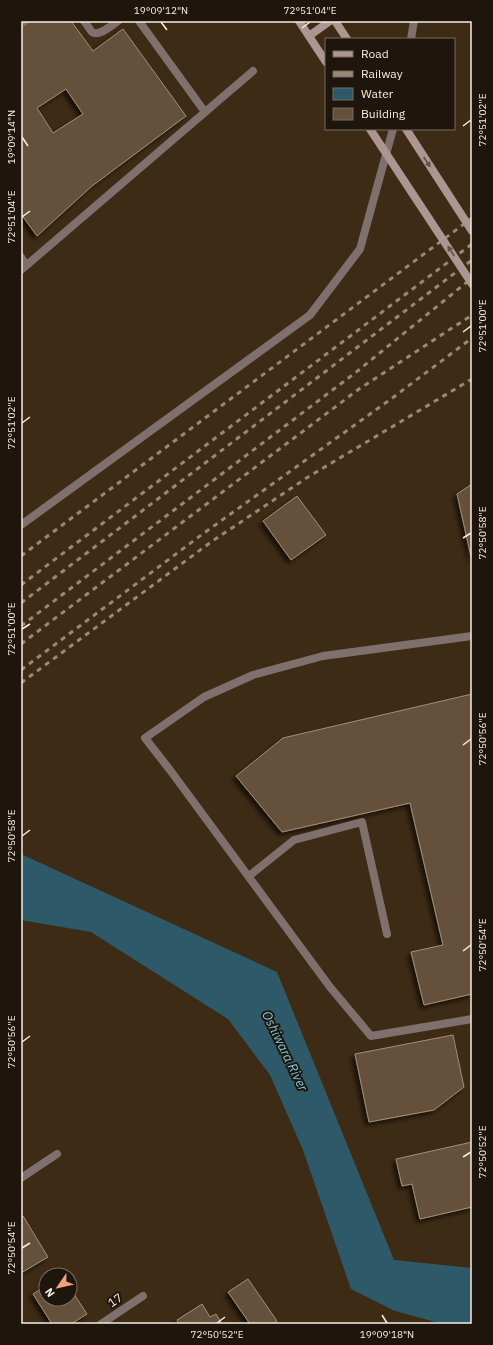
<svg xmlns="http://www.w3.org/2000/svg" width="493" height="1345" font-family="'IBM Plex Sans',sans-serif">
<defs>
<filter id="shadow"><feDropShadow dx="-3.5" dy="3.5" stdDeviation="2" flood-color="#0009"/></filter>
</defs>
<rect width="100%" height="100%" fill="#3d2b15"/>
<!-- water -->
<path fill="#2e5968" d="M21,854L277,972L394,1260L472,1268V1324H443L395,1311L351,1289L303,1150L270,1075L228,1019L91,932L21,920Z"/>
<!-- building -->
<g fill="#65513b" stroke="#a38e75" fill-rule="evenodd" filter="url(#shadow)">
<path d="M30,21H71L93,51L123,29L186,116L92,186L37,236L21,214V28ZM66,89L83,114L53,133L37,108Z"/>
<path d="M472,484V561L457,494Z"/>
<path d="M297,496L326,535L291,560L263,521Z"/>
<path d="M472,694V994L424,1005L411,952L443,945L410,803L282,832L236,776L283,738Z"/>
<path d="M453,1035L464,1087L434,1110L369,1122L355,1054Z"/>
<path d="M472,1142V1207L420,1219L412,1184L402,1186L396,1159Z"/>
<path d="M23,1216L48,1257L21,1273V1217Z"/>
<path d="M248,1279L277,1321L273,1324H250L228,1292Z"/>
<path d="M46,1286V1299H70V1288L87,1314L71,1324H52L33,1294Z"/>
<path d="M202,1304L210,1317L216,1314L222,1324H179L177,1320Z"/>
</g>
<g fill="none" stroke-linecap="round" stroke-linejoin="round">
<!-- lane -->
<g stroke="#7f706e" stroke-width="8">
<path d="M84,21C87,24 89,29 92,32C99,37 112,25 118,21"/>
<path d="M139,21L205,112"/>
<path d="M21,22L23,21"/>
<path d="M411,39L414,21"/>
<path d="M21,257L26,265"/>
<path d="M21,270L253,71"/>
<path d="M21,525L310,315L360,249L393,129"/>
<path d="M472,636L323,656L253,675L204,697L145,738L170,770L330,987L371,1036L472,1019"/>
<path d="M249,876L294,840L362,822L387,934"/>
</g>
<!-- street -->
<g stroke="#7f706e" stroke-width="8">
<path d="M21,1178L57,1154"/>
<path d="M101,1324L143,1296"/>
</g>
<!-- secondary -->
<g stroke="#ad9591" stroke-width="8">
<path d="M299,21L326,62"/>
<path d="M335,21L347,39"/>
<path d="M309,36L330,21"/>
</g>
<!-- rail -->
<g stroke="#988977" stroke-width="3" stroke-dasharray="5 5" stroke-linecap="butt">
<path d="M21,556L472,218"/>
<path d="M21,585L472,244"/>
<path d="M21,603L472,260"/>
<path d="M21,626L355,373L472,278"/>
<path d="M21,644L359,389L472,315"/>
<path d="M21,670L204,533L391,399L472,338"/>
<path d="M21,683L211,542L308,477L472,379"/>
</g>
<!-- secondary-bridge -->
<g stroke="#ad9591" stroke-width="8">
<path d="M370,129L472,284"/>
<path d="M406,129L472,231"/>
</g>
</g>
<!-- one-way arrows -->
<defs><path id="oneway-solid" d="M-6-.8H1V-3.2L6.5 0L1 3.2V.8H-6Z"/></defs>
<g fill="#5e4f48">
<use href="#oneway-solid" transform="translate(427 162) rotate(57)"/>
<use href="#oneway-solid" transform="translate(451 251) rotate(-123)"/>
</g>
<!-- ticks -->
<path fill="none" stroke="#f9ede0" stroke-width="1.5" d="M161,22L167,30M302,28L310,22M463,126L471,120M22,137L28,146M22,217L30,211M463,332L471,326M22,423L30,417M463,538L471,533M22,629L30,624M463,745L471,739M22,836L30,830M463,951L471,945M22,1042L30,1036M463,1157L471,1152M22,1248L30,1243M382,1315L387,1323M217,1323L225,1317"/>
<g text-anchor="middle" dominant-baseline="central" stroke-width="4" stroke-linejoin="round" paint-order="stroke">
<!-- street labels -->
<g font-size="12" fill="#f9ede0" stroke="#1e160c">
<text transform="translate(115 1300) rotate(-34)">17</text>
</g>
<!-- water labels -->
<g font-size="13" font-style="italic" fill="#82cde7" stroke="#1e160c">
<text transform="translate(285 1051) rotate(64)">Oshiwara River</text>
</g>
</g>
<!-- border -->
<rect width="493" height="1345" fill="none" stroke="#1e160c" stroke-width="44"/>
<!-- legend -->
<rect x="325" y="38" width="130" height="92" fill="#1e160c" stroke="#766c61"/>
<rect x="333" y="51" width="20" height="6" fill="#ad9591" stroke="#766c61"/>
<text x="361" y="58" font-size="12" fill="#f9ede0">Road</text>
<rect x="333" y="71" width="20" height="6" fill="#988977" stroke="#766c61"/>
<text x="361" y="78" font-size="12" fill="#f9ede0">Railway</text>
<rect x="333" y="88" width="20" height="12" fill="#2e5968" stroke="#766c61"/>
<text x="361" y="98" font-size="12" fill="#f9ede0">Water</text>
<rect x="333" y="108" width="20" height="12" fill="#65513b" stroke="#766c61"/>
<text x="361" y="118" font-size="12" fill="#f9ede0">Building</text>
<!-- north arrow -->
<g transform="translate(58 1287) rotate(236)"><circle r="19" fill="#1e160c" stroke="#766c61"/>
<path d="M0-3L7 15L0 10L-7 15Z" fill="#f2a17e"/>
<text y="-6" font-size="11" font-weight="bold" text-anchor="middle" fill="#f9ede0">N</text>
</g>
<rect x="22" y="22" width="449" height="1301" fill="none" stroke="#f9ede0" stroke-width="1.5"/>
<g font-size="10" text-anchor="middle" fill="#f9ede0">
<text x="161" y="14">19°09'12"N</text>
<text x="310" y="14">72°51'04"E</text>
<text transform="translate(482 120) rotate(-90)" y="4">72°51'02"E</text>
<text transform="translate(11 137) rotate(-90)" y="4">19°09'14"N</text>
<text transform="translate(11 217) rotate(-90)" y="4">72°51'04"E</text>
<text transform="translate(482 326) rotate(-90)" y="4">72°51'00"E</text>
<text transform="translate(11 423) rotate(-90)" y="4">72°51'02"E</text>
<text transform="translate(482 533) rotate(-90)" y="4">72°50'58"E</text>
<text transform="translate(11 629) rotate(-90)" y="4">72°51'00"E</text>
<text transform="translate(482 739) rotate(-90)" y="4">72°50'56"E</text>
<text transform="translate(11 836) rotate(-90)" y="4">72°50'58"E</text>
<text transform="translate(482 945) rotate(-90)" y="4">72°50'54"E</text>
<text transform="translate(11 1042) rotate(-90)" y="4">72°50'56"E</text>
<text transform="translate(482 1152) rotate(-90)" y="4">72°50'52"E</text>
<text transform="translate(11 1248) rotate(-90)" y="4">72°50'54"E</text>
<text x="217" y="1338">72°50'52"E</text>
<text x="387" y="1338">19°09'18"N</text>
</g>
</svg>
